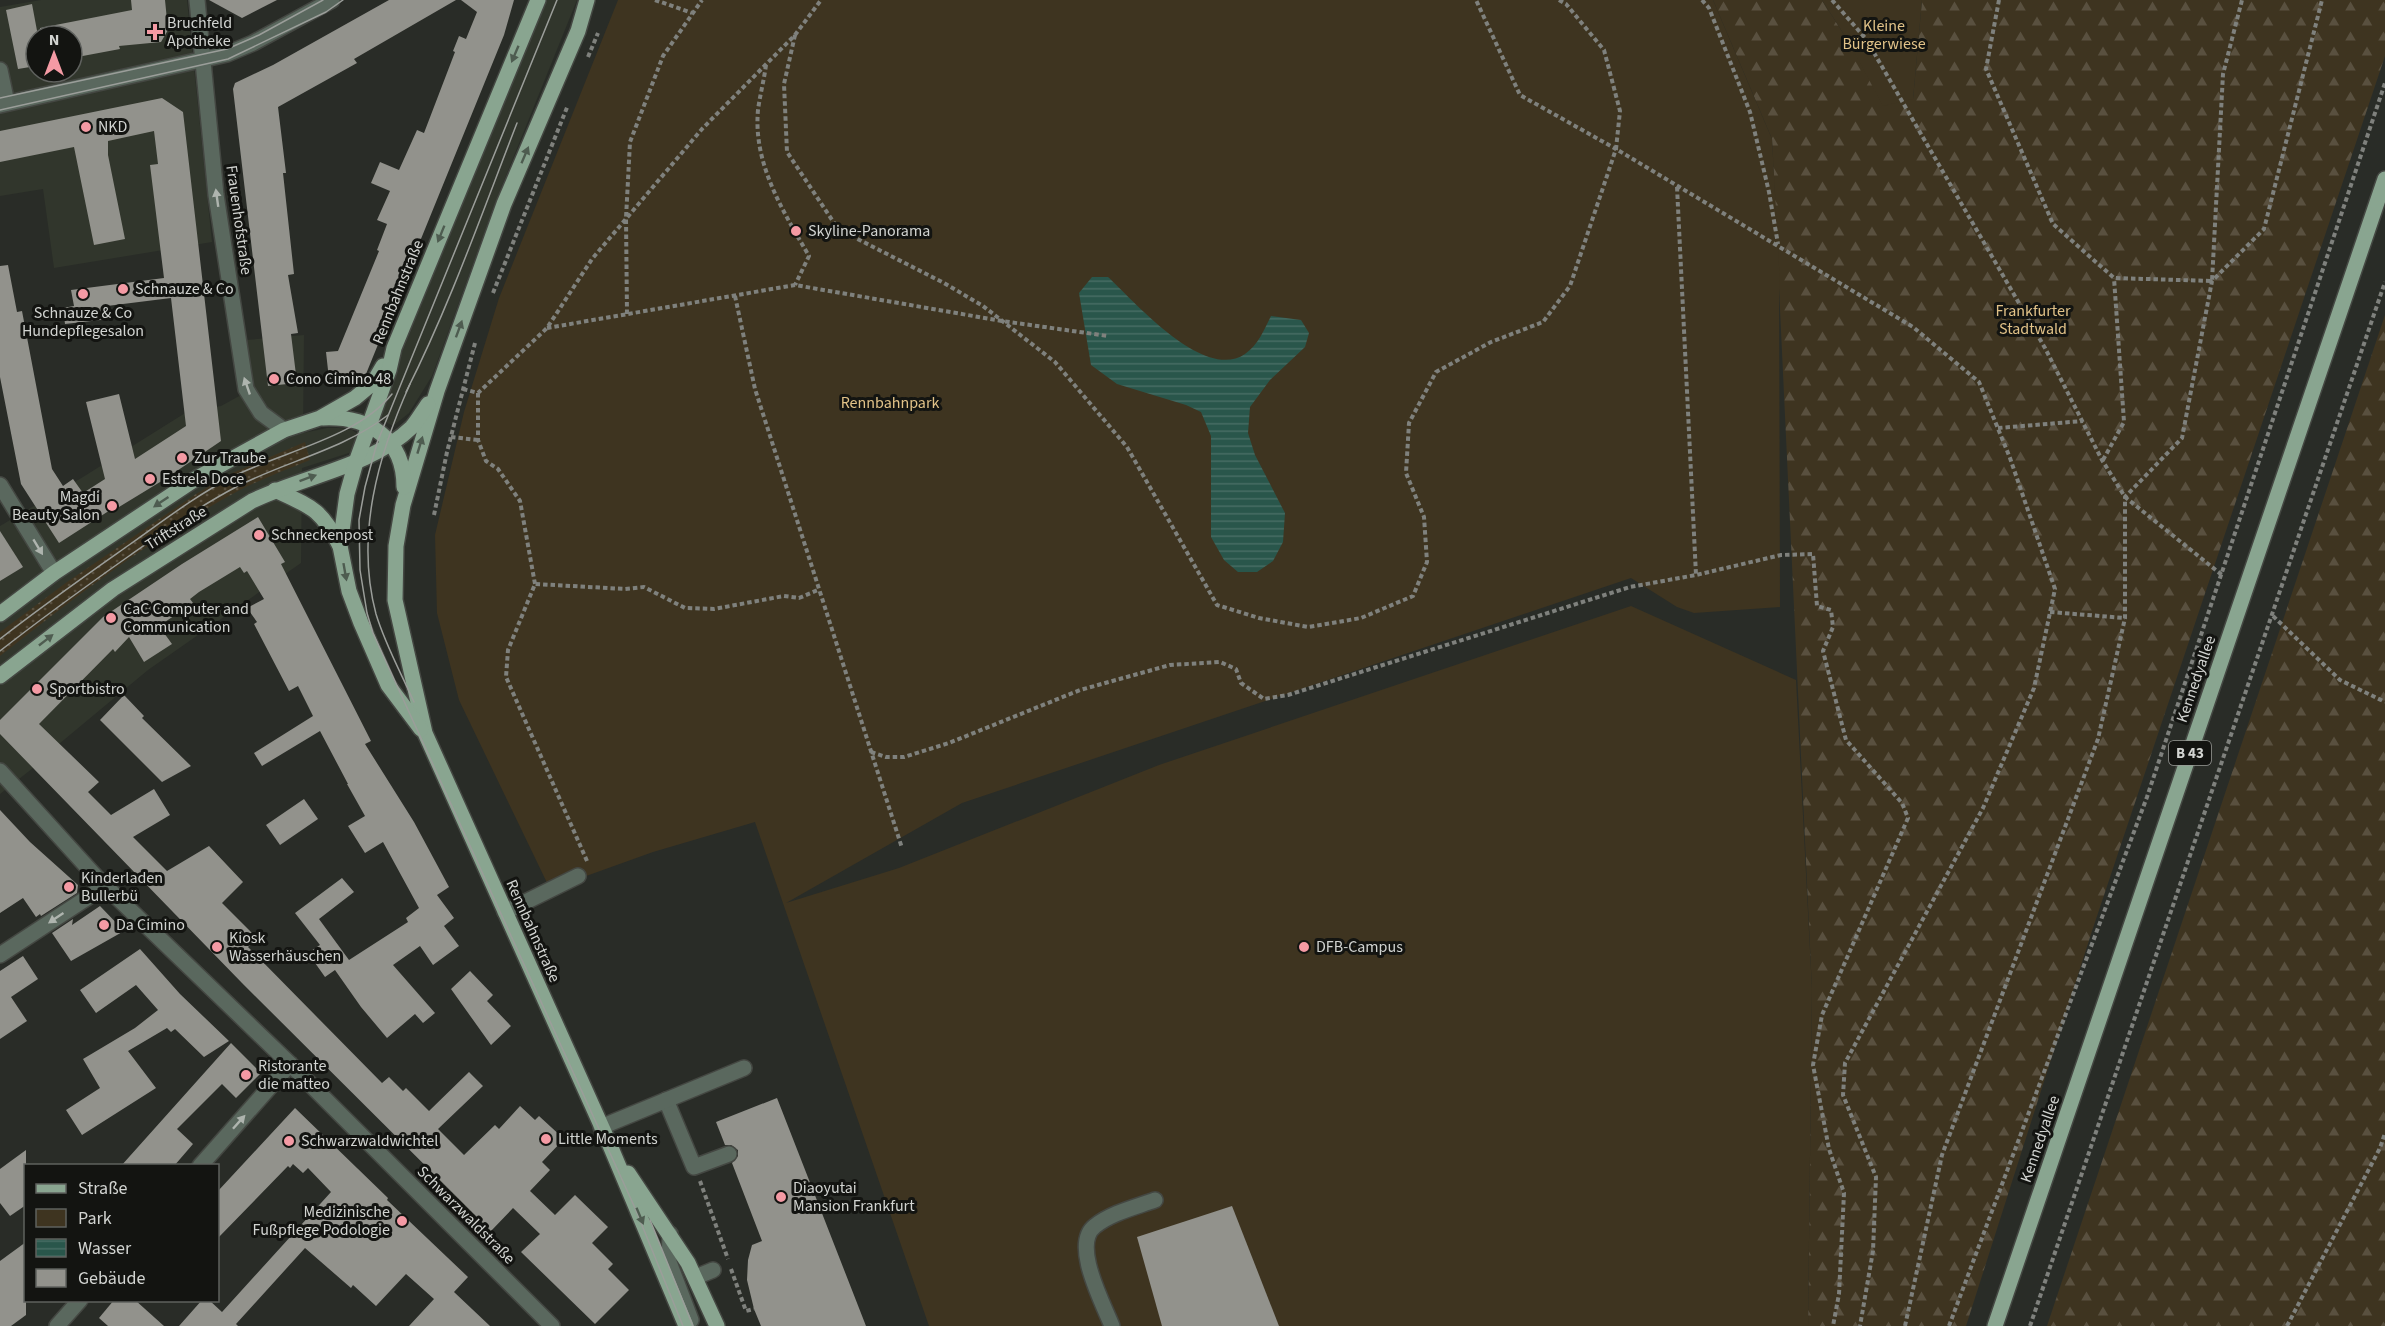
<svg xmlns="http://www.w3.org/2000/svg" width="2385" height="1326" font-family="'Source Sans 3',sans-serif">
<defs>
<pattern id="grass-dots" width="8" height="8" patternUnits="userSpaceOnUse" patternTransform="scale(1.5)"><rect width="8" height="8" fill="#3e3420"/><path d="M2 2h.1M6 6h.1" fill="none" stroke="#59503f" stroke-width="1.8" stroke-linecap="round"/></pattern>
<pattern id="forest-firs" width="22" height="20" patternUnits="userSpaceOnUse" patternTransform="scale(1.5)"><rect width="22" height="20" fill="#3e3420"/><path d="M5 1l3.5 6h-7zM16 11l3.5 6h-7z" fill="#59503f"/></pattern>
<pattern id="water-rules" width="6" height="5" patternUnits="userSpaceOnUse" patternTransform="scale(1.5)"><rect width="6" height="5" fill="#29564b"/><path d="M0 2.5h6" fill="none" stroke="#476d64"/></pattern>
</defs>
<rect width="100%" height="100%" fill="#292c27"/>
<!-- built -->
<g fill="#31362c" fill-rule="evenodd">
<path d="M41,0H187L212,242L54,268L43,189L0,196V7ZM36,36H72V72H36Z"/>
<path d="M545,0H577L499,193L432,376L409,413L393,426L374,416L392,377Z"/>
<path d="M304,335L303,433L327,428H339L352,430L359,435L352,452L302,468L301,563L148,670L59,744L33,768L0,794V526L83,477L190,410L221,406L252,389L246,340Z"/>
</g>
<!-- grass -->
<path fill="url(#grass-dots)" d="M305,442L310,460C286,470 261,479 238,491C153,537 75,597 0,656V632L67,582L196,494L230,474Z"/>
<!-- forest -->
<g fill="url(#forest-firs)">
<path d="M1713,0H1822L1850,44L1913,99L1922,0H2385V56L2092,931L1966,1326H1808L1812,989L1772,139Z"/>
<path d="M2385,315V1326H2047Z"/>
</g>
<!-- park -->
<g fill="#3e3420">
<path d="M618,0H1713L1772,139L1779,266L1780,607L1694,613L1677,607L1631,578L962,803L786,903L899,868L1159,765L1631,606L1796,680L1812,989L1808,1326H929L755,822L653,852L550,889L459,700L437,613L435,535L464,412L499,298Z"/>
<path d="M1822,0H1922L1913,99L1883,106L1850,44Z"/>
</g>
<!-- water -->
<path fill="url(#water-rules)" d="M1092,277H1108C1135,302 1204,382 1245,354C1258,345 1264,330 1271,316L1301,320L1309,333L1305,347L1270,380L1250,407L1248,433L1255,455L1285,513L1283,542L1273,561L1257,572H1238L1224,560L1211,537V436L1201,412L1186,405L1117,384L1091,365L1079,293Z"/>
<!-- building -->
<g fill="#92928c">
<path d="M131,0H165L168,30L161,42L119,46L120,49L72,58V36H40V28L132,10Z"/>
<path d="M209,0H277L242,18Z"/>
<path d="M389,0H456L354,59L357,63L278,107L286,173H283L294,274L288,275L298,333L291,334L297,383L268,386L233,89L235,83L273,65Z"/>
<path d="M461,0H514L504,35L366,374L329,379L326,352L338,351L379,251L377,250L387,224L377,220L390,191L371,183L380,162L399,170L417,130L424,133L455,52L453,51L459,36L466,39L477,12Z"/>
<path d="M32,4L38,36H36V66L18,69L6,10Z"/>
<path d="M162,98L183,112L221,441L165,479L119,507L118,505L59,543L21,484L0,377V266L8,265L17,312L22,311L52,469L63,486L73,479L83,493L105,479L86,402L119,394L135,459L186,426L171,298L107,306L109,319L65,324L63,308L74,306L71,290L164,278L150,165L158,164L154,131L108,141V155L125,239L94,245L74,147L0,162V131Z"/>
<path d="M258,517L285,562L281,564L371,741L365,744L414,822L449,887L437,895L454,918L444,926L459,946L433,965L420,946L393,965L435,1013L423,1023L415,1014L387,1038L361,1007L335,970L325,977L308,953L320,945L295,913L342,878L354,892L319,919L349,960L408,922L406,918L419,908L383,842L365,853L348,826L365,816L347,784H348L320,731L262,766L254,753L313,716L298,686L289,691L254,624L257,622L247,608L264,599L247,571L244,573L240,567L199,592L190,599L193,603L159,626L172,644L144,662L129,637L115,652L113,649L39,724L99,782L88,792L111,815L154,789L170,815L133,837L167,871L209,846L243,882L222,903L257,938L248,947L382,1083L389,1077L403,1091L406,1088L429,1111L469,1072L483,1086L438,1129L464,1155L495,1125L499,1129L520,1106L535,1120L539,1116L564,1139L542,1162L550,1170L530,1191L555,1215L575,1195L608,1227L592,1243L613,1264L608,1269L629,1290L595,1324L521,1252L540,1234L513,1208L491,1231L242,983L0,734V720L103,617L182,564Z"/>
<path d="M0,531L23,567L0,581Z"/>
<path d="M124,695L144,716L142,718L191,766L162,782L100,720Z"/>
<path d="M304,799L318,819L280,845L266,825Z"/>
<path d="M0,810L30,842L78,885L77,893L41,916L40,914L36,917L23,898L0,913Z"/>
<path d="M100,906L124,931L71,961L52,933L73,919L72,925Z"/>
<path d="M140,949L180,994L229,1041L204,1057L175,1029L171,1032L167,1028L128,1051L156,1088L82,1135L66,1110L100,1088L83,1059L135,1028L158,1010L136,985L96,1013L80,990Z"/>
<path d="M23,956L38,979L11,997L27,1021L0,1039V971Z"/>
<path d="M470,971L493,995L487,1001L511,1026L491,1045L451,989Z"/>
<path d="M231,1043L261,1073L236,1098L222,1084L177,1129L193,1144L174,1166H121Z"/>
<path d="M777,1098L866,1326H761L754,1309L747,1280L748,1260L752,1245L762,1241L732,1163L738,1156V1150L731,1145H725L716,1122Z"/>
<path d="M295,1108L388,1198L387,1200L468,1277L454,1292L490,1326H409L434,1299L406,1274L376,1306L353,1285L351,1288L305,1248L236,1324L238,1326H179L202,1300H209L222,1312L331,1192L308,1168L303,1173L293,1164L290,1168L288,1166L218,1238V1191Z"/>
<path d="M26,1150V1205L10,1216L0,1203V1169Z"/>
<path d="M1232,1206L1279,1326H1162L1137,1237Z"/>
<path d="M26,1242V1315L11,1326H0V1261Z"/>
<path d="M114,1300H135L164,1326H108L99,1318Z"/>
</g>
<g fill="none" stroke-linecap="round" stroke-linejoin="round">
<defs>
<g id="minor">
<path d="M197,0L216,195L246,389L261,413L284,430"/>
<path d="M0,70L7,103"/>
<path d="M0,105L227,54L253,43L332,0"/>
<path d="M0,485L54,573"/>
<path d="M0,771L98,879L290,1064L552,1326"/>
<path d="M505,912L578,876"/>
<path d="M0,955L105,886"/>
<path d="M666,1100L694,1167L729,1154"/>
<path d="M601,1127L744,1068"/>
<path d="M200,1166L290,1064"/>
<path d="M670,1234L669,1262L691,1320"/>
<path d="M696,1277L713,1270"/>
<path d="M57,1326L80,1300"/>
<path d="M1112,1326C1103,1303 1071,1244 1095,1226C1111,1213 1136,1207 1155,1200"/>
</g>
<g id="major">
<path d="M587,0L578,31L504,204L437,391L403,505L396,546L395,600L425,733L609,1143L686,1326"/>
<path d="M323,418C369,416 404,438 404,487"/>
<path d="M275,490C312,507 321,509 340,546"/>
<path d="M0,614L54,573L197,478L284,430L320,418L355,398L373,383L383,366"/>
<path d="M0,676L113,589L252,501C303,476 371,467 412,427C418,420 423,411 428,404"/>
<path d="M421,729L388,685L361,623L349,591L340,546L347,494L356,462L389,370L394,348L538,0"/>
<path d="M628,1173L688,1263L717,1326"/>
<path d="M1995,1326L2385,179"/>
</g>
</defs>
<!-- minor casing -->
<use href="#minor" stroke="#444742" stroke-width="18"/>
<!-- major casing -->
<use href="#major" stroke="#444742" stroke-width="18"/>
<!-- path -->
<g stroke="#7f817d" stroke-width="4" stroke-dasharray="4.5 3" stroke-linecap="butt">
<path d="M655,0L692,13"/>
<path d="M1559,0L1566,4L1604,50L1620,111L1616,149L1913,327L1979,382L2010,458L2055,589L2034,688L1983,808L1845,1063L1843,1095L1876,1177L1873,1251L1860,1326"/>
<path d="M1702,0L1709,8L1750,112L1769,192L1778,244"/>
<path d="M1832,0L1866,39L2045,348L2102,460L2125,497L2222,575"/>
<path d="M1999,0L1986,69L2053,224L2114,278L2212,281L2223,74L2242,0"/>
<path d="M795,35L784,84L787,152L838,229L944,283L983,306L1055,362L1127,447L1217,605L1259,618L1308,627L1361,618L1413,596L1427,562L1424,517L1406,473L1409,423L1436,372L1491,342L1543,322L1570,286L1616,149L1520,95L1476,0"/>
<path d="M588,57L598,33"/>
<path d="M766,65C764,80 760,95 758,110C753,164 783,211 809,256L795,285"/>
<path d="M1677,187L1696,575"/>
<path d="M493,293L568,105"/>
<path d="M735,296L755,389L902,848"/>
<path d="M627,314L626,218L630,142L663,56L702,0"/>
<path d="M547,328L795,285L1002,321L1108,336"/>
<path d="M463,389L478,393L547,328L592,259L702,129L795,35L821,0"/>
<path d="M478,393V440L486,461L498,469L520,501L535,584"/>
<path d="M1998,428L2083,421"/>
<path d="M451,437L478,440"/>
<path d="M2103,460L2124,422L2114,278"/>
<path d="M434,515L447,452L475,343"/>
<path d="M2050,612L2125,618"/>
<path d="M2273,616L2340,680L2385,702"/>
<path d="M871,752L886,757H904L949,743L1080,690L1170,665L1220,662L1236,669L1241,683L1264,699L1288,695L1630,587L1696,575L1781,555L1813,554L1817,606L1831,610L1833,627L1823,651L1846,740L1902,803L1908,818L1822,1015L1813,1065L1829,1149L1844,1193L1839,1294L1833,1326"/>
<path d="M587,861L506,677L508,650L535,584L625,589L644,587L685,608L714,609L784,596L799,598L818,590"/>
<path d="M700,1181L728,1259"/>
<path d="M731,1269L746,1311L754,1309"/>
<path d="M1905,1326L1942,1155L2098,739L2125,618V497L2182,438L2212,281L2264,229L2322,0"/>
<path d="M1949,1326L2147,797L2385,83"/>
<path d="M2030,1326L2385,282"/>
<path d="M2287,1326L2380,1148L2385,1133"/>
</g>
<!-- minor -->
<use href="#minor" stroke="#5a685e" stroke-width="15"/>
<!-- major -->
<use href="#major" stroke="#89a590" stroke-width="15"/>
<!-- tram -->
<g stroke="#9b9e9a" stroke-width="1.5">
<path d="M557,0L377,443L365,487L359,520L360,570L367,613L373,633L635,1208L683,1326"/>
<path d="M0,98L227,49L259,35L323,0"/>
<path d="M0,110L228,59L326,12L343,0"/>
<path d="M410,384C378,455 355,536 376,614C385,644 401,673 414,702"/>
<path d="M406,392C450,305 482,213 517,123"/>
<path d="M0,639C42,606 85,576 129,545C163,521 195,496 232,477C281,452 357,438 392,394"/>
<path d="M0,651C42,618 85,587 129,556C163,532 198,507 236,487C286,461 343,450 388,415"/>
<path d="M650,1220L693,1326"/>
</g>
</g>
<!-- one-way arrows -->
<defs><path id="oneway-solid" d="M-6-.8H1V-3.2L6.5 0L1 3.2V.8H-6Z" transform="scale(1.5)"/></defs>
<g fill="#4e5c50">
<use href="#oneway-solid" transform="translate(515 54) rotate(113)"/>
<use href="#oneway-solid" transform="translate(525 155) rotate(-67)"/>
<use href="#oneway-solid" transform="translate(441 234) rotate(112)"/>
<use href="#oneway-solid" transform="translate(459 329) rotate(-70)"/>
<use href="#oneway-solid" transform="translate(420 445) rotate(-73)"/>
<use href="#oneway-solid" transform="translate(308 478) rotate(-20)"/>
<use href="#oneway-solid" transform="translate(161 502) rotate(146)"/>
<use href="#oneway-solid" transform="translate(345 572) rotate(80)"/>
<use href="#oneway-solid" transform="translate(46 640) rotate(-38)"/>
<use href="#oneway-solid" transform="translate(640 1216) rotate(67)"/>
</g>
<g fill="#aeb4ae">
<use href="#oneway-solid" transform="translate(217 198) rotate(-98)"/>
<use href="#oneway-solid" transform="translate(247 386) rotate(-109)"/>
<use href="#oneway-solid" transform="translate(38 547) rotate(59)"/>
<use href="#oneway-solid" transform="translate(56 918) rotate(146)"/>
<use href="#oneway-solid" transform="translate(239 1122) rotate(-48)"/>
</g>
<!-- markers -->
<g fill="#f49aa4" stroke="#131411" stroke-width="2">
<path d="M152 23h6v6h6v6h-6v6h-6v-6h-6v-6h6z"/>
<circle cx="86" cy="127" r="6"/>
<circle cx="796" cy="231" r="6"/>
<circle cx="123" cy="289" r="6"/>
<circle cx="83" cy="294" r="6"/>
<circle cx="274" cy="379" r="6"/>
<circle cx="182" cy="458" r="6"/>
<circle cx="150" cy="479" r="6"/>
<circle cx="112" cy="506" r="6"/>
<circle cx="259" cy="535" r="6"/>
<circle cx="111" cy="618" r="6"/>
<circle cx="37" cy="689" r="6"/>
<circle cx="69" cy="887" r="6"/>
<circle cx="104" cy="925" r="6"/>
<circle cx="217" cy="947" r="6"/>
<circle cx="1304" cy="947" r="6"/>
<circle cx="246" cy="1075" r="6"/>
<circle cx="546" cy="1139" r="6"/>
<circle cx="289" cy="1141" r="6"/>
<circle cx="781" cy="1197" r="6"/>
<circle cx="402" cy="1221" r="6"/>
</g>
<g text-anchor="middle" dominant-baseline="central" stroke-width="6" stroke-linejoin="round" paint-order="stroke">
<!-- shield labels -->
<rect fill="#131411" stroke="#999a97" stroke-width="1.5" x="2169" y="741" width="42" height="24" rx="4.5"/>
<g font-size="15" font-weight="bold" fill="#d2d4d1">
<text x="2190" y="753">B 43</text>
</g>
<!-- poi labels -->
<g font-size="16" fill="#d2d4d1" stroke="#131411" text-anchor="start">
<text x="167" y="23">Bruchfeld<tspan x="167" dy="18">Apotheke</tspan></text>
<text x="98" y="127">NKD</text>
<text x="808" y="231">Skyline-Panorama</text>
<text x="135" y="289">Schnauze &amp; Co</text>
<text x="83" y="313" text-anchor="middle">Schnauze &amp; Co<tspan x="83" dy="18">Hundepflegesalon</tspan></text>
<text x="286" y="379">Cono Cimino 48</text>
<text x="194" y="458">Zur Traube</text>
<text x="162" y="479">Estrela Doce</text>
<text x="100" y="497" text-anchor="end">Magdi<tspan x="100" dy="18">Beauty Salon</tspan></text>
<text x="271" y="535">Schneckenpost</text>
<text x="123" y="609">CaC Computer and<tspan x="123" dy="18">Communication</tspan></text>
<text x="49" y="689">Sportbistro</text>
<text x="81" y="878">Kinderladen<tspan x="81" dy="18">Bullerbü</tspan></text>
<text x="116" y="925">Da Cimino</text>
<text x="229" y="938">Kiosk<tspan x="229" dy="18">Wasserhäuschen</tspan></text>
<text x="1316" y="947">DFB-Campus</text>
<text x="258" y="1066">Ristorante<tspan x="258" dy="18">die matteo</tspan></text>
<text x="558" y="1139">Little Moments</text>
<text x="301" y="1141">Schwarzwaldwichtel</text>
<text x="793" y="1188">Diaoyutai<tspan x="793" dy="18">Mansion Frankfurt</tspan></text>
<text x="390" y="1212" text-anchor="end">Medizinische<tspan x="390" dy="18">Fußpflege Podologie</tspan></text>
</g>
<!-- park labels -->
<g font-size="16" fill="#e1c288" stroke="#131411">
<text x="1884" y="26">Kleine<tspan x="1884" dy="18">Bürgerwiese</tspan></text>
<text x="2033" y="311">Frankfurter<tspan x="2033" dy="18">Stadtwald</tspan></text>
<text x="890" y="403">Rennbahnpark</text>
</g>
<!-- street labels -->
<g font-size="16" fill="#d2d4d1" stroke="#131411">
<text transform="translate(239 220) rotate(82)">Frauenhofstraße</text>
<text transform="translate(398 292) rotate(-68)">Rennbahnstraße</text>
<text transform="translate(176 528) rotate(-32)">Triftstraße</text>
<text transform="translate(2196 679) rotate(-71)">Kennedyallee</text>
<text transform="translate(533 931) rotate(66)">Rennbahnstraße</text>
<text transform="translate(2040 1139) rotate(-71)">Kennedyallee</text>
<text transform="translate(466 1215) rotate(45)">Schwarzwaldstraße</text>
</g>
</g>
<!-- legend -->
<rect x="24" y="1164" width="195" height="138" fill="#131411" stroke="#5f615e" stroke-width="1.5"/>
<rect x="36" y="1184" width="30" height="9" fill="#89a590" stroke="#5f615e" stroke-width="1.5"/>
<text x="78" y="1194" font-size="18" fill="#d2d4d1">Straße</text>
<rect x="36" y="1209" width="30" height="18" fill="#3e3420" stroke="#5f615e" stroke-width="1.5"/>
<text x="78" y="1224" font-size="18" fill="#d2d4d1">Park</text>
<rect x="36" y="1239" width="30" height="18" fill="url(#water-rules)" stroke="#5f615e" stroke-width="1.5"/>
<text x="78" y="1254" font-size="18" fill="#d2d4d1">Wasser</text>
<rect x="36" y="1269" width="30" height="18" fill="#92928c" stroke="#5f615e" stroke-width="1.5"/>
<text x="78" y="1284" font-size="18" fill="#d2d4d1">Gebäude</text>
<!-- north arrow -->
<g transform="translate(54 54)"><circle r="28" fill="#131411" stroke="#5f615e" stroke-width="1.5"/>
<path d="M0-4.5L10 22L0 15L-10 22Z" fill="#f49aa4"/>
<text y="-9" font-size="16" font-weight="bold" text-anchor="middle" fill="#d2d4d1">N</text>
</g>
</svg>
